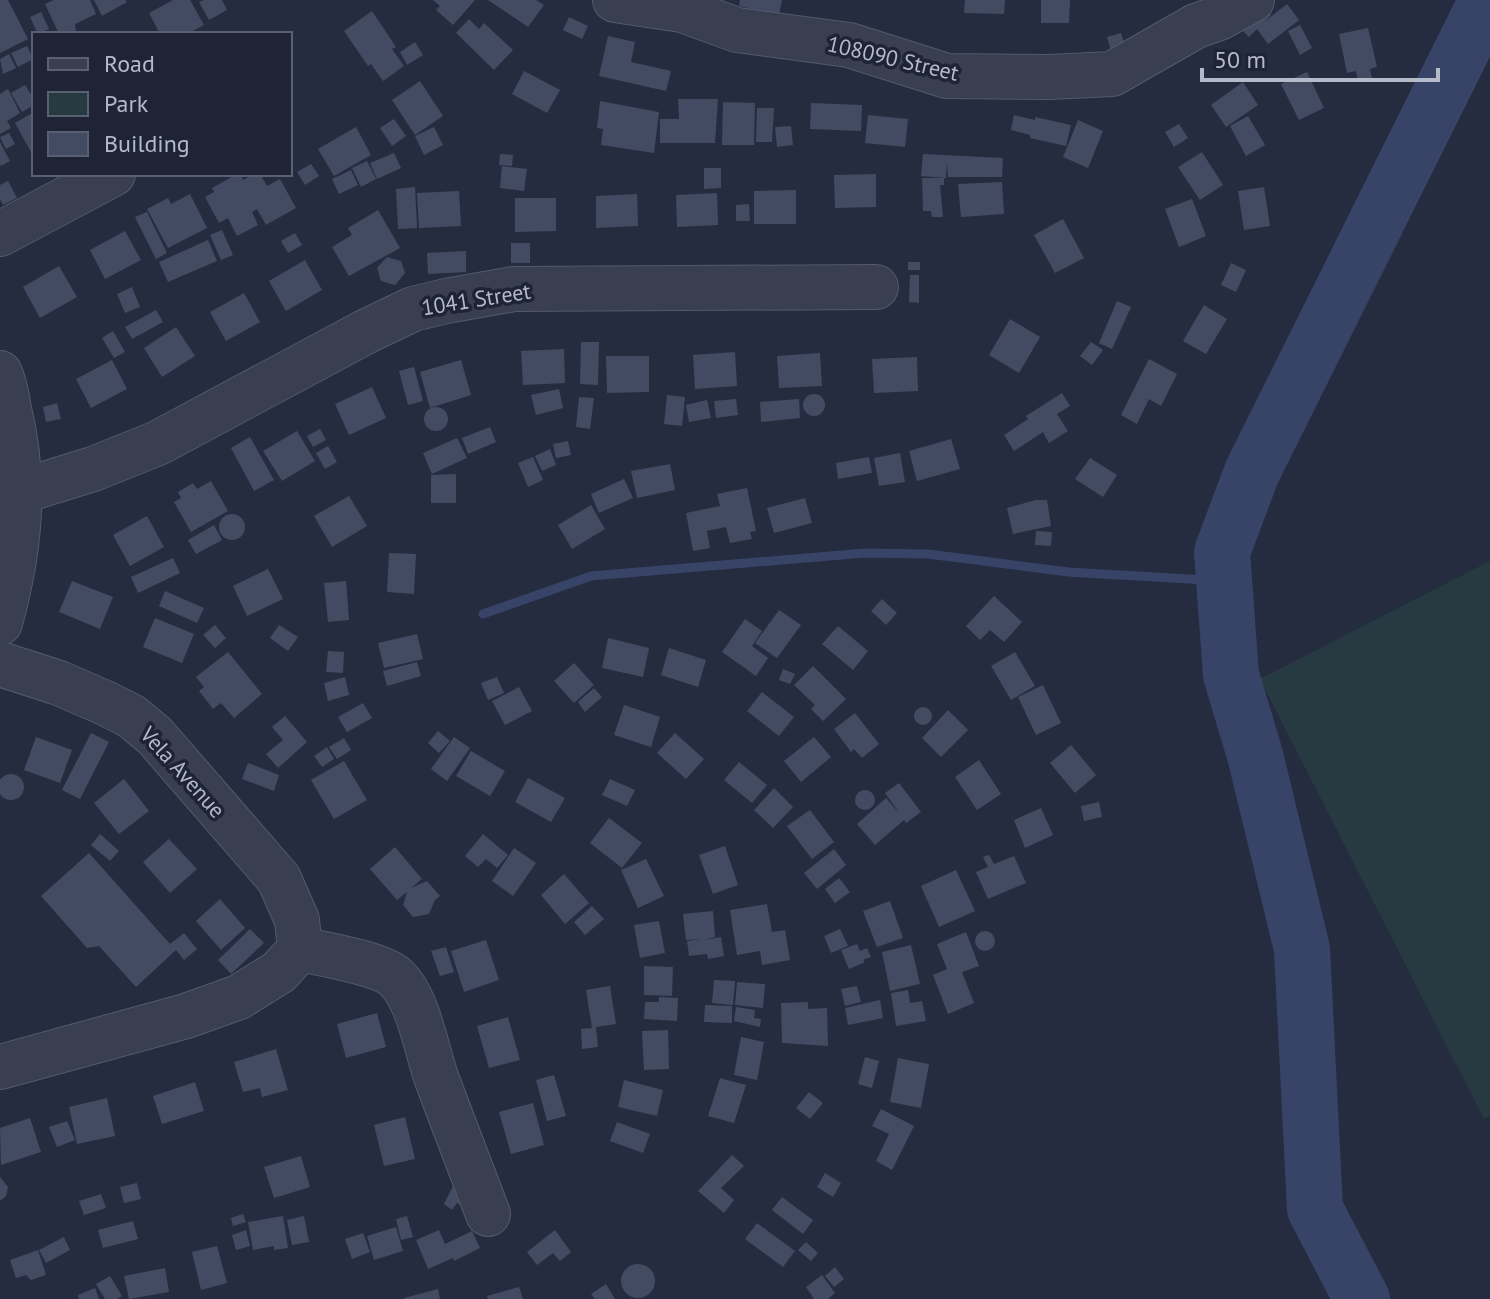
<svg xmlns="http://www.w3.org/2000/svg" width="1490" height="1299" font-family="'PT Sans',sans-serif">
<rect width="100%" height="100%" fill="#252c40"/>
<!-- green -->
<path fill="#273a41" d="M1490,561V1115L1484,1119L1260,679Z"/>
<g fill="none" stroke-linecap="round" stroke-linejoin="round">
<!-- stream -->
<path stroke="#384467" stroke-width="9" d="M483,614L591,576L865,553L928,554L1068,572L1224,581"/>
<!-- river -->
<path stroke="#384467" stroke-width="56" d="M1362,1299L1315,1209L1302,949L1255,755L1231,675L1222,552L1252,472L1487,0"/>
</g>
<!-- building -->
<g fill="#434b62">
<path d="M0,0H8L28,39L0,53Z"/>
<path d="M54,0H90L96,14L75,24L76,31L59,34L45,4Z"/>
<path d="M94,0H125L127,2L102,16Z"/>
<path d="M173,0H190L204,25L187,34H160L149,13Z"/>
<path d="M204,0H222L227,10L209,20L199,2Z"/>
<path d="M433,0H475L453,25L436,10L440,6Z"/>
<path d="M488,0H536L544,5L528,27Z"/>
<path d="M740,0H782L779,15L739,6Z"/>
<path d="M965,0H1005L1004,14L964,13Z"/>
<path d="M1041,0H1070L1069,23H1041Z"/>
<path d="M1287,4L1299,20L1268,44L1257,29L1249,37L1241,29L1266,10L1271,15L1264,22Z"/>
<path d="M372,11L396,47L392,49L404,66L383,81L371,64L368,66L344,31Z"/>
<path d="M41,12L49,29L38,34L30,17Z"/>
<path d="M569,17L588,26L582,39L563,30Z"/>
<path d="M469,19L479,29L484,23L513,50L494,70L456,33Z"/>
<path d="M1300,25L1312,48L1300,55L1288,31Z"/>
<path d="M1368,28L1377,67L1370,69L1372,78L1358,81L1356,71L1347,73L1339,34Z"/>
<path d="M1121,33L1125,46L1111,51L1107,37Z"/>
<path d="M608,36L635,42L631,62L671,71L666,91L599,76Z"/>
<path d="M415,42L423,55L407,65L400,52Z"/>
<path d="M27,46L33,59L18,67L11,53Z"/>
<path d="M9,54L16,68L3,74L0,59Z"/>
<path d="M524,71L560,90L547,113L512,94Z"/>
<path d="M1307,72L1324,108L1299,120L1281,84Z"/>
<path d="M420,81L443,116L415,135L392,100Z"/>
<path d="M1243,82L1258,105L1226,127L1211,105Z"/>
<path d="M25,85L34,99V105L22,112L11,93Z"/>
<path d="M8,89L20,113L7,121L11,128L0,134V94Z"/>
<path d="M678,99H718L715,143H660V119H679Z"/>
<path d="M600,101L659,112L654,153L601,145L603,129L597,128Z"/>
<path d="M723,102L755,103L754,145H722Z"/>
<path d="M811,103L862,105L861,131L810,129Z"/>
<path d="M757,108H774L772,142H756Z"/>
<path d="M34,112V150L31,152L15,123Z"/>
<path d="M868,115L908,119L905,147L865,143Z"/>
<path d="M1014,115L1035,120V117L1071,125L1066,146L1030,138V135L1011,130Z"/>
<path d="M1248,116L1265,145L1246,156L1230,126Z"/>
<path d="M394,119L406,136L392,146L380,128Z"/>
<path d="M1078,120L1103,131L1088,168L1063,157Z"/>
<path d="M1179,124L1188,138L1174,147L1165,132Z"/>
<path d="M791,126L793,145L777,147L775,127Z"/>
<path d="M356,127L371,155L334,176L318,149Z"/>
<path d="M434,127L443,145L424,155L415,136Z"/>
<path d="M9,133L15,144L6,149L0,137Z"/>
<path d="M0,142L10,161L1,166L0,164Z"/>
<path d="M1202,152L1223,185L1200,200L1178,167Z"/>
<path d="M394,153L401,168L377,179L370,163Z"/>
<path d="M500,154L513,155L512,166L499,165Z"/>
<path d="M923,154L1003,158L1002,177H948L947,163L946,178L921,176Z"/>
<path d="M367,161L376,179L361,187L352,168Z"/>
<path d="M311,164L319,176L305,185L297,172Z"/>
<path d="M502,166L527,169L524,191L500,188Z"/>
<path d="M704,168H721V188L704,189Z"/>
<path d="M351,170L358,185L339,194L332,179Z"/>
<path d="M237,174H240L243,180L254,174H260L267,186L280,179L296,208L266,225L257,209L252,212L258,225L237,236L228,218L219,223L205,197L214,192L212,188Z"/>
<path d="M876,174V207L835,208L834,175Z"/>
<path d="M922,178H944V185H940L943,217H932L931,211H923Z"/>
<path d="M8,181L17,198L3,205L0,199V185Z"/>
<path d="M1002,182L1004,214L961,217L958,184Z"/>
<path d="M415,187L417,228L398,229L396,189Z"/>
<path d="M1264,187L1270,226L1244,230L1238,191Z"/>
<path d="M796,190V224H754V191Z"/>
<path d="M459,191L461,226L419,228L417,193Z"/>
<path d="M717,193L718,225L677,227L676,195Z"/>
<path d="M190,194L207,228L168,248L147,209L168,198L171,204Z"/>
<path d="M637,194L638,226L596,228V196Z"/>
<path d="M515,198H556V231L515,232Z"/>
<path d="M1192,199L1206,236L1179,247L1165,209Z"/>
<path d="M749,204L750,221H736V205Z"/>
<path d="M378,210L400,248L349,276L332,247L352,235L348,228Z"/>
<path d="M147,212L167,253L156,259L135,217Z"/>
<path d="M1063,219L1084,258L1055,273L1034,235Z"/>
<path d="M222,230L233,255L221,260L210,235Z"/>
<path d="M125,231L141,260L105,279L90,250Z"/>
<path d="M295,233L302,245L288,253L281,241Z"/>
<path d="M208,240L217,261L168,282L159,262Z"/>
<rect x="511" y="243" width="19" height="20"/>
<path d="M466,251V272L428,274L427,253Z"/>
<path d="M387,257L401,261L405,273L395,285L381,281L377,268Z"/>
<path d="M305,260L322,290L286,311L269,281Z"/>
<rect x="908" y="262" width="12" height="8"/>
<path d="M1231,263L1246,270L1236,292L1221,285Z"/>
<path d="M59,266L77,297L40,318L23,287Z"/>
<path d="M910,275H919V303L909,302Z"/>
<path d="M132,287L140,307L125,313L117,294Z"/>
<path d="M244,293L260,322L226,341L210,312Z"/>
<path d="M1117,301L1131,307L1112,349L1099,343Z"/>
<path d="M1204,305L1227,319L1206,354L1183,341Z"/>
<path d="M156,310L163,322L132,339L125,327Z"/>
<path d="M1010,319L1040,337L1019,373L989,355Z"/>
<path d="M176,327L195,356L162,377L144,348Z"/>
<path d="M113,331L125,352L114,358L102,338Z"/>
<path d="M581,342H599L598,385L580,384Z"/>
<path d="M1091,342L1103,350L1092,365L1080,356Z"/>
<path d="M564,349L565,383L523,385L521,351Z"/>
<path d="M735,352L737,386L695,389L693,355Z"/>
<path d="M820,353L822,386L779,388L777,356Z"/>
<path d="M606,356H649V392L607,393Z"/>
<path d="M917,357L918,391L874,393L872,359Z"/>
<path d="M1149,359L1177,374L1161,406L1149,399L1137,424L1121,415Z"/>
<path d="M112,360L127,389L91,408L76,379Z"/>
<path d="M461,360L471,395L430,408L420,372Z"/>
<path d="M414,367L423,401L408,405L399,371Z"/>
<path d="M372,387L386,418L349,435L335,404Z"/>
<path d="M559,389L563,408L536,415L531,395Z"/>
<path d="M1062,393L1070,406L1057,414L1068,431L1049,443L1043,432L1014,451L1004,435L1028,419L1026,416Z"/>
<circle cx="814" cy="405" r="11"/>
<path d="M667,395L685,397L682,426L664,424Z"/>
<path d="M579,397L594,398L590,429L576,427Z"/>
<path d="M736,399L738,415L716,418L714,401Z"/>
<path d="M799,399L800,418L761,422L760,402Z"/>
<path d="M707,400L711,418L689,422L686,405Z"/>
<path d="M57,403L61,419L46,422L43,407Z"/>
<circle cx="436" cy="419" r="12"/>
<path d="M490,427L496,442L468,454L462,438Z"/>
<path d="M320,429L326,440L313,447L307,436Z"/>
<path d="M297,431L315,461L282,481L263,451Z"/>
<path d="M250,437L274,480L254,491L231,448Z"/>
<path d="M457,438L467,458L432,474L423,453Z"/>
<path d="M951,439L960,469L917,481L909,451Z"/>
<path d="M568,441L571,455L556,458L553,444Z"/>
<path d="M328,446L337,462L325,469L316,453Z"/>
<path d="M550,449L556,465L542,471L535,456Z"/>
<path d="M900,453L905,482L879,486L874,458Z"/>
<path d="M533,457L543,480L528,487L518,463Z"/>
<path d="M869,457L872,473L838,479L836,463Z"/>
<path d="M1090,458L1117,475L1103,497L1075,479Z"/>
<path d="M670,464L675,490L637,498L631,471Z"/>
<path d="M456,474V503H431V475Z"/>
<path d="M624,479L633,498L599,513L591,494Z"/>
<path d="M211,481L228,511L191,532L174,502L181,498L178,492L193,483L197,489Z"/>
<path d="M747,488L756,531L750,532L752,539L730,543L726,527L707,531L710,548L693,551L686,513L720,506L717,494Z"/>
<path d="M349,496L367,526L332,547L314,516Z"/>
<path d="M805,498L812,523L774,533L767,508Z"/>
<path d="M1036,500H1047L1051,526L1013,534L1007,508Z"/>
<path d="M591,505L605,529L572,549L558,525Z"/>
<circle cx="232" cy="527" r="13"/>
<path d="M147,516L164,547L130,566L113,535Z"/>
<path d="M214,525L222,540L196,554L188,540Z"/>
<path d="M1036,531L1052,532L1051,546L1035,545Z"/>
<path d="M389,553L416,554L414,594L387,592Z"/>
<path d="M173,558L180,573L138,593L131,577Z"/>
<path d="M268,569L283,599L247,616L233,586Z"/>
<path d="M72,581L113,597L100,629L59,612Z"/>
<path d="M346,581L349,620L328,622L324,583Z"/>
<path d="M165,591L204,608L197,623L159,606Z"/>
<path d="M994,596L1022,622L1004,642L990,630L980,640L966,626Z"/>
<path d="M882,599L897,613L886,625L871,611Z"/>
<path d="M779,610L801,625L777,658L755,643Z"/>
<path d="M155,618L194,634L182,663L143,647Z"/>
<path d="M745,619L762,631L752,646L768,658L756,676L722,652Z"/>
<path d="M215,625L226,638L215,648L203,635Z"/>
<path d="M279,625L298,637L288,651L270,638Z"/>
<path d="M838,626L868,651L853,670L822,644Z"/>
<path d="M417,634L423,659L384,668L378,643Z"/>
<path d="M608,638L649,648L643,677L602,668Z"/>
<path d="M669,648L706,660L698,687L661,675Z"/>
<path d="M328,651L344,652L343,673L326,672Z"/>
<path d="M228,652L262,694L234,718L221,703L213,709L199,691L204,687L196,677Z"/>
<path d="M1015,652L1035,686L1011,700L991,666Z"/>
<path d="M417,662L421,676L387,686L383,671Z"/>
<path d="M574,663L594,685L574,703L554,681Z"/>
<path d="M813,666L846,699L823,721L811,709L815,705L794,685Z"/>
<path d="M783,669L795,674L790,684L779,680Z"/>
<path d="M345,677L349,695L328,701L324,683Z"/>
<path d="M497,677L504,693L488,700L481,683Z"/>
<path d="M1043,685L1061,723L1036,735L1018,697Z"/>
<path d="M519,687L532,711L505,725L492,701Z"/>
<path d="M594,688L602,697L585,712L578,702Z"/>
<path d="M762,692L794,717L779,736L747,711Z"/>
<path d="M363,703L372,718L347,732L338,717Z"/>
<path d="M624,705L660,717L651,747L614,735Z"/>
<circle cx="923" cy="716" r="9"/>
<path d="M948,710L968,730L941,757L922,738Z"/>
<path d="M855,713L879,744L862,758L854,749L851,752L834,729Z"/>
<path d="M285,716L307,742L278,768L266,754L283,740L272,727Z"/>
<path d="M438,731L450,741L439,753L428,743Z"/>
<path d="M91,733L109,742L80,799L62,790Z"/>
<path d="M675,733L704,759L686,779L657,753Z"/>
<path d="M36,737L72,750L60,783L24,770Z"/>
<path d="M454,737L470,748L447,781L431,769Z"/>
<path d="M814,737L831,757L801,782L784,761Z"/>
<path d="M344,738L351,750L337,759L329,747Z"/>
<path d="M1071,745L1096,775L1075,793L1050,763Z"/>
<path d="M327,747L334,759L322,767L314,756Z"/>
<path d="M471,751L505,771L490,796L456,776Z"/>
<path d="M979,760L1001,794L977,810L955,777Z"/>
<path d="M344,761L367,800L334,819L311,780Z"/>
<path d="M739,762L767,785L752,803L724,780Z"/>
<path d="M248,763L279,775L274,791L242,779Z"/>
<circle cx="11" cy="787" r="13"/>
<path d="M528,778L565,798L551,822L515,802Z"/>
<path d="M124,779L149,811L119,834L94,803Z"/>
<path d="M610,779L635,790L627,806L602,795Z"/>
<path d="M899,783L921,812L906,823L904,820L875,845L857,824L886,798L900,814L885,793Z"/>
<path d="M774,788L793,807L773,828L754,810Z"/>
<circle cx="865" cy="800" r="10"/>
<path d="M1099,802L1102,817L1084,821L1081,806Z"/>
<path d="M1041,808L1053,835L1025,848L1014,820Z"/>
<path d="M810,810L834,842L812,859L787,826Z"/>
<path d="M609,818L642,843L622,868L590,843Z"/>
<path d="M100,834L119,851L110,861L91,845Z"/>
<path d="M483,834L508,855L497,868L486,859L478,867L465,856Z"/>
<path d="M169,839L197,869L170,893L143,862Z"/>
<path d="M725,846L738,885L713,894L699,855Z"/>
<path d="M395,847L422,879L411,888L427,881L440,896L435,900L429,914L413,917L403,905L407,892L397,900L370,869Z"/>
<path d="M514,848L536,863L513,896L492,881Z"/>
<path d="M834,849L846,865L817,889L804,873Z"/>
<path d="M89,853L170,944L184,933L197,949L184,960L176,950L136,987L99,946L87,948L41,896Z"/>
<path d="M989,855L994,864L1014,856L1026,883L988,899L976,872L988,867L983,857Z"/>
<path d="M646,859L664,896L638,908L621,870Z"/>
<path d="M956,870L975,911L939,927L921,886Z"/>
<path d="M564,874L589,903L565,924L541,895Z"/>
<path d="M839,878L850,892L835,903L825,889Z"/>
<path d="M220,899L245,928L221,950L196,921Z"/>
<path d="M890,901L903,938L877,947L863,911Z"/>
<path d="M767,904L772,932L785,930L790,960L762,965L760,951L737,955L730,910Z"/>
<path d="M592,906L604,919L585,935L574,922Z"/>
<path d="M713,911L715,937L704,940L721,937L724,956L708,959L707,954L689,956L687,941L701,939L686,940L683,914Z"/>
<path d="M659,921L665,953L640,958L634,925Z"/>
<path d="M250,929L264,943L231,974L218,960Z"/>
<path d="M840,929L848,946L831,953L824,936Z"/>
<circle cx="985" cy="941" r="10"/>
<path d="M966,932L979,966L962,972L974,1003L948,1014L933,975L947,969L937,944Z"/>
<path d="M486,940L499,980L464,992L451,951Z"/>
<path d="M857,944L860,951L867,948L871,957L863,960L865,962L849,969L841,950Z"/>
<path d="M911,945L920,984L890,991L882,952Z"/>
<path d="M446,947L454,972L440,976L431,951Z"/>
<path d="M644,966L673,967L672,996L644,995Z"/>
<path d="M714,980L735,981L733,1005L712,1003Z"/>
<path d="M737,982L765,984L763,1008L735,1005Z"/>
<path d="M610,986L616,1024L596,1027L598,1047L582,1049L581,1029L592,1028L586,990Z"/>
<path d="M857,986L861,1002L845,1006L841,989Z"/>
<path d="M908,990L910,1003L922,1001L926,1021L896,1026L891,993Z"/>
<path d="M659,997L678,998L677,1021L644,1019L645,1002H659Z"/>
<path d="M880,1000L883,1018L848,1025L845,1008Z"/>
<path d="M808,1002V1009L827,1008L828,1046L782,1043L781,1003Z"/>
<path d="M705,1005L732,1006V1023L704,1022Z"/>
<path d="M736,1007L755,1010L754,1018L761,1019L760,1027L734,1021Z"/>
<path d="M377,1013L386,1047L346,1058L337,1024Z"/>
<path d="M508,1017L520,1060L489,1068L477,1026Z"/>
<path d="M668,1030L669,1069L644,1070L642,1031Z"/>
<path d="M741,1037L764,1042L757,1080L734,1075Z"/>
<path d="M276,1049L288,1090L262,1097L260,1088L243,1092L234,1062Z"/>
<path d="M865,1057L879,1061L872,1088L858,1084Z"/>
<path d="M898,1058L929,1064L921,1108L890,1102Z"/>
<path d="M554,1075L566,1116L547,1121L536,1080Z"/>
<path d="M720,1078L746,1085L734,1123L708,1116Z"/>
<path d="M624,1080L663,1090L657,1116L618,1107Z"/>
<path d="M195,1082L204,1111L162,1124L153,1096Z"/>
<path d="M809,1092L823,1103L810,1119L796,1108Z"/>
<path d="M107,1098L115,1136L77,1144L69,1107Z"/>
<path d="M533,1103L544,1145L511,1154L499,1112Z"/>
<path d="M881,1109L914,1126L892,1170L876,1161L889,1134L872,1126Z"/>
<path d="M405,1117L415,1159L384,1166L374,1125Z"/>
<path d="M30,1118L41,1152L1,1165L0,1128Z"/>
<path d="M67,1121L75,1140L57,1147L49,1127Z"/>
<path d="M617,1122L650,1134L643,1153L610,1141Z"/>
<path d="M732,1155L744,1166L721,1188L734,1200L724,1213L698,1191Z"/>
<path d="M301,1156L310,1187L274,1198L264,1167Z"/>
<path d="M825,1173L841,1183L833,1197L817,1187Z"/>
<path d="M0,1177L8,1187L6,1196L0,1201Z"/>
<path d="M455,1182L462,1206L457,1203L452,1210L444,1204Z"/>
<path d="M137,1183L141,1199L124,1203L120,1187Z"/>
<path d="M101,1194L106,1208L84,1215L79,1201Z"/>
<path d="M782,1197L813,1220L803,1234L772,1210Z"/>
<path d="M243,1214L246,1222L233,1226L231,1218Z"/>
<path d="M283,1216L288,1248L274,1250V1246L253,1250L248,1222Z"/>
<path d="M304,1216L309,1242L292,1245L287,1220Z"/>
<path d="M407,1216L413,1237L401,1240L396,1219Z"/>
<path d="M133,1221L138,1239L103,1248L98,1230Z"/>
<path d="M757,1223L795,1251L783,1267L745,1239Z"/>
<path d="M396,1227L403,1251L374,1260L367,1236Z"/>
<path d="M246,1230L250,1246L236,1250L232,1235Z"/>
<path d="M439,1230L445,1244L472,1231L480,1248L454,1261L453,1258L428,1269L416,1240Z"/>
<path d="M555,1230L571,1252L560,1261L553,1253L537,1265L527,1252Z"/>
<path d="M363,1233L370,1252L352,1259L345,1239Z"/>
<path d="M64,1237L70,1250L46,1263L39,1250Z"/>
<path d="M806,1242L818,1253L811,1261L798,1250Z"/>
<path d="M217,1246L227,1283L201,1290L192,1252Z"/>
<path d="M38,1250L46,1275L31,1280L26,1275L16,1278L10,1260Z"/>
<circle cx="638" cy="1281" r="17"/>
<path d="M835,1267L844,1279L834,1287L825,1276Z"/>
<path d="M165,1268L169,1292L129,1299L124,1276Z"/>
<path d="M822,1275L835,1293L828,1299H814L806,1287Z"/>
<path d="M110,1276L122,1296L117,1299H105L96,1284Z"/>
<path d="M606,1284L615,1299H595L591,1294Z"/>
<path d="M519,1287L523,1299H488L487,1296Z"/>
<path d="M95,1288L99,1299H79L78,1295Z"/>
<path d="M438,1289L440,1299H405L404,1298Z"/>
</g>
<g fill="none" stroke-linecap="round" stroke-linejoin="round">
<defs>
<g id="minor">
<path d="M615,0L682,10L737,30L849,45L947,76L1049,77L1112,74L1196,26L1219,18L1252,0"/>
<path d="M0,234L113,174"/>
<path d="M0,373C5,384 7,397 9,409C27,483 20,550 0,623"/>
<path d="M22,491L93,469L158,443L365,332L413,309L446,301L514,289L876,287"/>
<path d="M0,664L59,683L105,703L131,716L155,736L279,879L297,920L300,949L279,972L239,997L186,1016L0,1067"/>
<path d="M300,949C323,954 377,963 394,976C418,996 426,1048 436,1077C453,1123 471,1169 488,1214"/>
</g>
</defs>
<!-- minor casing -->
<use href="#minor" stroke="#545a6a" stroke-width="46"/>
<!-- minor -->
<use href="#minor" stroke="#393f50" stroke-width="44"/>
</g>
<g text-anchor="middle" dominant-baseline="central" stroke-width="7" stroke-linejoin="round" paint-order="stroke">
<!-- street labels -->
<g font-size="22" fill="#b5baca" stroke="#1e2435">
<text transform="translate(893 58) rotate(13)">108090 Street</text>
<text transform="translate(476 299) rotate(-9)">1041 Street</text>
<text transform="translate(183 772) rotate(48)">Vela Avenue</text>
</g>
</g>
<!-- legend -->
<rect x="32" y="32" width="260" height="144" fill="#1e2435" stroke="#5a6071" stroke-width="2"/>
<rect x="48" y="58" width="40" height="12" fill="#393f50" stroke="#5a6071" stroke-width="2"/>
<text x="104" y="72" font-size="24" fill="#b5baca">Road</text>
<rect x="48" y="92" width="40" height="24" fill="#273a41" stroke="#5a6071" stroke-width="2"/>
<text x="104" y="112" font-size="24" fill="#b5baca">Park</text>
<rect x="48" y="132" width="40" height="24" fill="#434b62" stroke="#5a6071" stroke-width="2"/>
<text x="104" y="152" font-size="24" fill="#b5baca">Building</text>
<!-- scale -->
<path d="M1202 68v12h236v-12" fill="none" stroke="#b5baca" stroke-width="4"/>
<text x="1214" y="68" font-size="24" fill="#b5baca" stroke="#1e2435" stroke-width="6" paint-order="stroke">50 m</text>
</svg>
